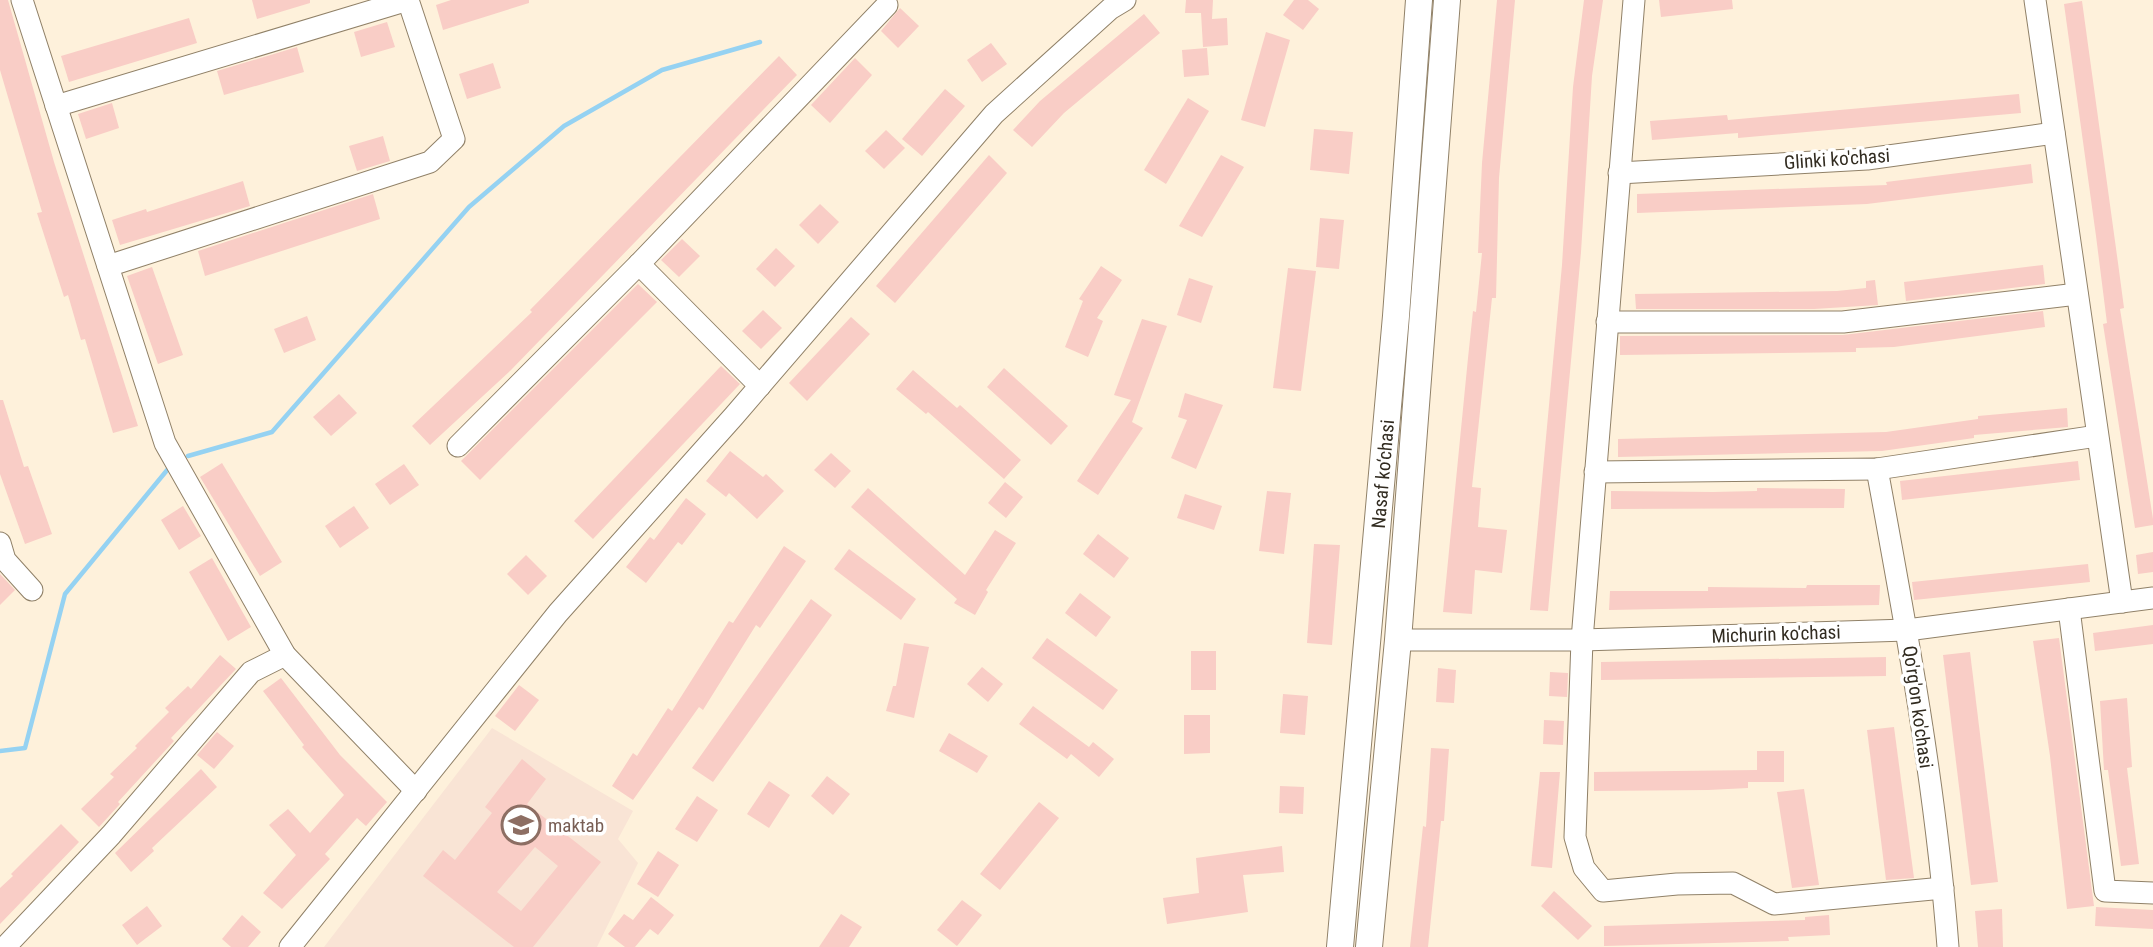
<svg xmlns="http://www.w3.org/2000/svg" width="2153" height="947" font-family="'Roboto Condensed',sans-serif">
<rect width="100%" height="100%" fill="#fef1db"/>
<!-- education -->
<path fill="#f9e4d5" d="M492,728L633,811L618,839L638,863L597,947H324Z"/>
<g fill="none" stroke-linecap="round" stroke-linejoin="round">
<!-- stream -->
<g stroke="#95d2f2" stroke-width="4.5">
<path d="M188,456L272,432L469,207L564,126L662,70L760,42"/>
<path d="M0,751L25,748L65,594L168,469"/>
</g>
</g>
<!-- building -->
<g fill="#f9cdc6" fill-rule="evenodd">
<path d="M0,0H8L54,162L138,426L113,433L85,339L81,340L68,295L64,297L37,213L42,212L0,70Z"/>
<path d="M252,0H310V3L257,19Z"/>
<path d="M451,0H529V3L443,30L436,5Z"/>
<path d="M1186,0H1213L1212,19L1227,18L1228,45L1203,47L1201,13H1185Z"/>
<path d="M1294,0H1308L1319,9L1303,30L1283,15Z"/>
<path d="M1497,0H1515L1499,178L1496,298H1492L1472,487L1481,488L1478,527L1507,530L1502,573L1475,570L1472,614L1443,612L1468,358L1473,311L1476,312L1482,253H1478L1482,163Z"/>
<path d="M1584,0H1603L1592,76L1581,252L1548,611L1530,610L1562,265L1573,87Z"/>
<path d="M1659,0H1732L1733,9L1661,17Z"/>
<path d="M2082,1L2118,263L2124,308L2120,309L2153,519V525L2135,528L2103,324L2107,323L2096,236L2064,4Z"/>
<path d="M900,8L919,26L898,48L881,31Z"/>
<path d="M1144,14L1160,33L1064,113L1032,147L1013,130L1040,101Z"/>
<path d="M189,18L197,43L69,82L61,56Z"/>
<path d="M387,22L395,47L361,57L354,32Z"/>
<path d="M1266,32L1290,40L1265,127L1241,120Z"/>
<path d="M991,43L1007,64L982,82L967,60Z"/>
<path d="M297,47L304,72L224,95L217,71Z"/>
<path d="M1207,48L1209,75L1184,77L1182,50Z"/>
<path d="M779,56L797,75L511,370L430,445L412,426L532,312L530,310Z"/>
<path d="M855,58L872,75L830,123L811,105Z"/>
<path d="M493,63L501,88L467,99L459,74Z"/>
<path d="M945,89L965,106L922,156L902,139Z"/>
<path d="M2019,94L2021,113L1738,138V133L1652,140L1650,121L1727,115L1728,120Z"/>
<path d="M1188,98L1209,111L1166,184L1144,170Z"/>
<path d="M112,103L119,128L86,139L78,114Z"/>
<path d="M1314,129L1353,132L1349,174L1310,170Z"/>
<path d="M886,130L905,148L884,169L865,151Z"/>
<path d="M383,136L390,161L357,171L349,146Z"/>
<path d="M989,155L1007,173L895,303L876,286Z"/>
<path d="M1221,155L1244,167L1202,237L1179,226Z"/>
<path d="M2031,164L2033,183L1995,188L1867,204L1637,213V194L1887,185L1886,182Z"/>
<path d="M243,181L250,206L120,245L112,220L146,209L147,212Z"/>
<path d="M373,194L380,219L205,276L198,251Z"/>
<path d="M820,204L839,222L818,244L799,225Z"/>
<path d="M1320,218L1344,220L1339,269L1316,267Z"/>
<path d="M682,239L700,256L679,277L661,260Z"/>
<path d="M776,248L795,266L775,287L756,269Z"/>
<path d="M2043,265L2045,284L1906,301L1904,282Z"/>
<path d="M1101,266L1122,280L1097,318L1103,321L1088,357L1065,347L1083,301L1079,299Z"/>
<path d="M152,267L183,355L158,364L127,276Z"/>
<path d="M1288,268L1316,271L1301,391L1273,388Z"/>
<path d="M1189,278L1213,286L1201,323L1177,315Z"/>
<path d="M1875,280L1878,305L1814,309H1636L1635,294L1837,291L1866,288V281Z"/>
<path d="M638,284L657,302L480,480L461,461Z"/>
<path d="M763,310L782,328L761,349L742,331Z"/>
<path d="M2043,311L2045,327L1894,347L1856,348V352L1620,355V336L1843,335Z"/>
<path d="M307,316L316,340L284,353L274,329Z"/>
<path d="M851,317L870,334L807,401L789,383Z"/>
<path d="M1142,319L1167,326L1132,422L1143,428L1098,495L1077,481L1131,400L1114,395Z"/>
<path d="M721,366L740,384L593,539L574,521Z"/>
<path d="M1004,368L1068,426L1051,445L987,387Z"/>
<path d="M913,370L957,408L960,405L1021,460L1004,479L928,412L926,414L896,389Z"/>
<path d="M1185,393L1223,405L1196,469L1171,458L1187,420L1178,417Z"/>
<path d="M339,394L357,413L331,436L313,417Z"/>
<path d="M0,400H3L24,467L28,466L52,534L25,544L0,474Z"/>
<path d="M2067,408L2068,427L1974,435V438L1882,451L1618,457V439L1886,432L1978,419V416Z"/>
<path d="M730,451L763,477L766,474L784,491L757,519L729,493L726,497L706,481Z"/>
<path d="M831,453L851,471L835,488L814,470Z"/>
<path d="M2078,461L2080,480L1902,500L1900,481Z"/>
<path d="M222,463L282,562L260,576L200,477Z"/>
<path d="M404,464L419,485L390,505L375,484Z"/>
<path d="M1005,482L1023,497L1006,518L988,503Z"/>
<path d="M868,488L965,575L995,530L1016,543L986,590L988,592L975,615L954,603L957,599L851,507Z"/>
<path d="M1757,488L1845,489L1844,508L1611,509V491L1713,492L1757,491Z"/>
<path d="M1267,491L1291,493L1284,554L1259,551Z"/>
<path d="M1185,494L1222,506L1214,530L1177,518Z"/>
<path d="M686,498L706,514L682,545L678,542L646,583L626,567L650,537L654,540Z"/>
<path d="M183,506L201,536L179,550L161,520Z"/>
<path d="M354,506L369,528L340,548L325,526Z"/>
<path d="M1098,534L1129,558L1114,578L1083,554Z"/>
<path d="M1314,544L1340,545L1332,645L1307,643Z"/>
<path d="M784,546L806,561L760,628L756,625L703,710L699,707L633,800L612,786L633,753L637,756L668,708L672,711L729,621L733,623Z"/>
<path d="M849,549L916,599L901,620L834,569Z"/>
<path d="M2153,552V572L2138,574L2136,555Z"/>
<path d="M526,555L547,576L528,595L507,574Z"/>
<path d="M212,558L251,627L228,641L189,572Z"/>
<path d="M2088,564L2090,582L1914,600L1912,582Z"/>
<path d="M0,574L15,590L0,605Z"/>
<path d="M1807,585H1880L1879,605L1609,610L1610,591H1708V587L1806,588Z"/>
<path d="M1080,593L1111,617L1096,637L1065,613Z"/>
<path d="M811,599L832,615L713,782L692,768Z"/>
<path d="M2153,625V644L2095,651L2093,633Z"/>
<path d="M1047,638L1118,690L1103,710L1032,658Z"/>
<path d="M2059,638L2094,906L2067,909L2050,756L2033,641Z"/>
<path d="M904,643L929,647L914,718L886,711L893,686H896Z"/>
<rect x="1191" y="651" width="25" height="39"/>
<path d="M1970,652L1998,882L1971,885L1943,655Z"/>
<path d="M220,655L236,669L171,738L174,741L118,802L120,804L99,827L81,809L114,777L110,774L137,748L135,746L169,712L165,708L188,686L191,689Z"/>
<path d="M1886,657V676L1601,680V662Z"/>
<path d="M982,667L1003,684L988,702L967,684Z"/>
<path d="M1438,668L1456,670L1454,703L1436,702Z"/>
<path d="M1550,672L1568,673L1567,697L1549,696Z"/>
<path d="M281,678L340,755L387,802L366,826L357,818L325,854L330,859L282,909L263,893L296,855L269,825L288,809L310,833L344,795L302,747L304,745L263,691Z"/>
<path d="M519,685L539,700L515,731L495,716Z"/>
<path d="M1283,694L1308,696L1305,735L1280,733Z"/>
<path d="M2127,698L2132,767L2127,768L2139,864L2121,866L2108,770H2104L2100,701Z"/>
<path d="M1033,706L1089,747L1093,742L1114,759L1099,777L1071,754L1067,759L1019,724Z"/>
<path d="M1184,715H1210V753L1184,754Z"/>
<path d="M1544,720L1564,721L1563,745L1543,744Z"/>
<path d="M1894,727L1914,878L1886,880L1867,730Z"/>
<path d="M217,732L234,746L214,769L197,755Z"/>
<path d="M949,733L988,756L977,773L939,751Z"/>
<path d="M1431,748L1449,749L1444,821H1441L1428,947H1410L1423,826L1426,827Z"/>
<path d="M1757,751H1784V782H1748V788L1708,790L1594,791V772L1757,770Z"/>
<path d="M522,759L546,779L527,804L601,862L533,947H514L423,876L443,850L455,860L492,813L485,807ZM535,847L558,866L521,911L497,892Z"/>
<path d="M201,769L217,787L152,848L154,851L131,872L115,853Z"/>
<path d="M1540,772H1560L1552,868L1531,866Z"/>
<path d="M827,776L850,794L833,815L811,796Z"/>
<path d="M769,781L790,795L769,828L747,814Z"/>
<path d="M1280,786L1304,787L1303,814L1279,813Z"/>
<path d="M1804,789L1819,885L1792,888L1777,792Z"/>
<path d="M697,796L718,810L697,842L675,829Z"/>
<path d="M1039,802L1059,818L1000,890L980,874Z"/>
<path d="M61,824L79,842L0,924V888L13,876L11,874Z"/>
<path d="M1282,846L1284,872L1243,875L1248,912L1167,924L1163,898L1199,893L1196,858Z"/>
<path d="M658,851L679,865L658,897L637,884Z"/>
<path d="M1554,891L1592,926L1578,940L1541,906Z"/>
<path d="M651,897L674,915L658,935L650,929L635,947H625L608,934L624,914L633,920Z"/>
<path d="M962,900L982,915L957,946L937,930Z"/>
<path d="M147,906L162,926L137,945L122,925Z"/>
<path d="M2096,907L2153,910V929L2095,926Z"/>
<path d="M2002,909L2003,947H1978L1975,911Z"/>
<path d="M841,914L862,927L849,947H819Z"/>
<path d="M242,915L261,932L248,947H231L222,939Z"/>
<path d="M1829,915L1830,935L1788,937L1789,941L1604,946V926L1805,920V917Z"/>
</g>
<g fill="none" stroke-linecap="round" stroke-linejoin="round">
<defs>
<g id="minor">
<path d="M22,0L165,443L285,655L416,791"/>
<path d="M1634,0L1582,640L1575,837L1584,868L1603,891L1677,884L1733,883L1774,904L1943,888"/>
<path d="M2035,0L2122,602"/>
<path d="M56,106L408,0"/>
<path d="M1619,173L1867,159L2054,133"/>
<path d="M639,264L760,386"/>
<path d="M108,266L430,162L454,139L408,0"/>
<path d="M1607,322H1843L2077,294"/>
<path d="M458,446L639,264L887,5"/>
<path d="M1877,469C1906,627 1936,787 1948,947"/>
<path d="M1595,472L1877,469L2097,436"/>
<path d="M0,543L5,560L32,590"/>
<path d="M2069,609L2105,891L2153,893"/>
<path d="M1398,640H1582L1907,630L2153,598"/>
<path d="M5,947L111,835L251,672L285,655"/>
<path d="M290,947L558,613L734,416L994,114L1110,9L1125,0"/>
</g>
<g id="major">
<path d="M1340,947L1396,316L1419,0"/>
<path d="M1369,947L1398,640L1447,0"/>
</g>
</defs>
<!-- minor casing -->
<use href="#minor" stroke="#908168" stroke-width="23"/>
<!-- major casing -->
<use href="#major" stroke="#908168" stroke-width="28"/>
<!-- minor -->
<use href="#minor" stroke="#fff" stroke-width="21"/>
<!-- major -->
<use href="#major" stroke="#fff" stroke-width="26"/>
</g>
<!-- icons -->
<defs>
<symbol id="school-ring" viewBox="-11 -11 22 22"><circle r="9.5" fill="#fff" stroke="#8d6e63" stroke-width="1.5"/><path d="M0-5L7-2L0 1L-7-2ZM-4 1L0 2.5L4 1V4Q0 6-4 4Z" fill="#8d6e63"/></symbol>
</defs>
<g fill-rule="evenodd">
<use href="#school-ring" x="499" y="803" width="44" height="44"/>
</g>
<g text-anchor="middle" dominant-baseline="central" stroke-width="7" stroke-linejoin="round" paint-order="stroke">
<!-- street labels -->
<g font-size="19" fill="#312b20" stroke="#fff">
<text transform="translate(1837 159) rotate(-4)">Glinki ko'chasi</text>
<text transform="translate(1383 474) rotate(-85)">Nasaf ko‘chasi</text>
<text transform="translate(1776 634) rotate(-2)">Michurin ko'chasi</text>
<text transform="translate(1918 707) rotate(82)">Qo'rg'on ko'chasi</text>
</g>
<!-- education labels -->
<g font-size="19" fill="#785e54" stroke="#fff" text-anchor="start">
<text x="548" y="825">maktab</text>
</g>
</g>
</svg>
